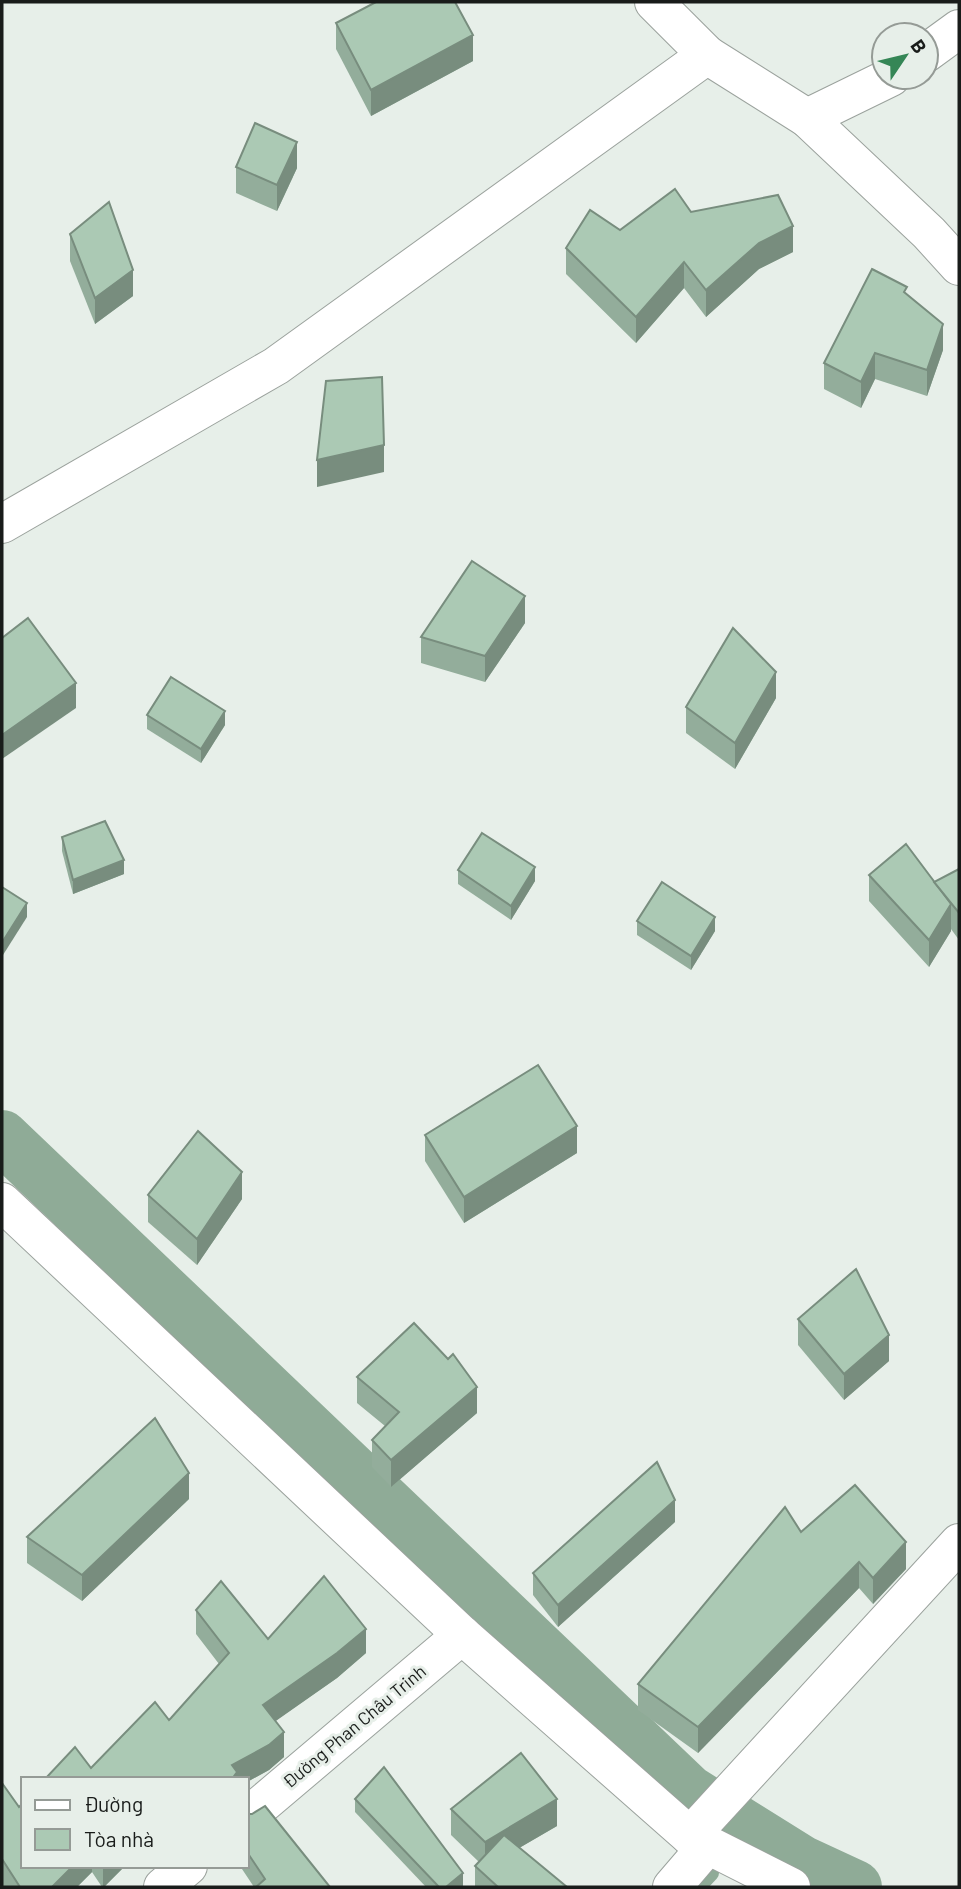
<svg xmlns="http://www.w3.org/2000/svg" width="961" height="1889" font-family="Barlow,sans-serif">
<rect width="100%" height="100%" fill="#e7efe9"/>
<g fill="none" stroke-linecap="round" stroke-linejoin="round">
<!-- stream -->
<g stroke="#8fab97" stroke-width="16">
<path d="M737,1846L751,1831"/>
<path d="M698,1887L711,1873"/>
</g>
<!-- canal -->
<path stroke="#8fab97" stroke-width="54" d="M2,1137L689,1792L801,1862L855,1887"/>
<defs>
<g id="minor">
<path d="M654,2L707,55"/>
<path d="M926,53L959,29"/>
<path d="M807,118L929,233L959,266"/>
<path d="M2,524L276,366L707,55L807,118L891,77"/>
<path d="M2,1202L462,1635L690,1836L791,1887"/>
<path d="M247,1817L462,1635"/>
<path d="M690,1836L959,1543"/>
<path d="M163,1887L188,1866"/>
<path d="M672,1887L708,1845"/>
</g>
</defs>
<!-- minor casing -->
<use href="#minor" stroke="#9ba29d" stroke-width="40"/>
<!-- minor -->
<use href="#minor" stroke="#fff" stroke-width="38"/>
</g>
<!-- wall -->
<g fill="#93ad9b">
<path d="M336,23L473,61L371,116L336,49Z"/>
<path d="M236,167L297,168L277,211L236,193Z"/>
<path d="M691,212L793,252L759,269L706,317L684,288L636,343L566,274V248L620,230Z"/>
<path d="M70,234L133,296L95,324L70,261Z"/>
<path d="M907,295L943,350L927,396L875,379L861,408L824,389V363Z"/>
<path d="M525,623L485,682L421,663V637Z"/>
<path d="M776,698L735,769L686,733V707Z"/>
<path d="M147,715L225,725L201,763L147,729Z"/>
<path d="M62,837L124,874L73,894L62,851Z"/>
<path d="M959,869V940L951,929V931L929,967L869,901V875L934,882Z"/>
<path d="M458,870L535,881L511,920L458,884Z"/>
<path d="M637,921L715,931L691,970L637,935Z"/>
<path d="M425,1135L577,1153L464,1223L425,1161Z"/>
<path d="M148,1195L242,1199L197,1265L148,1222Z"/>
<path d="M798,1319L889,1361L844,1400L798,1345Z"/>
<path d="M357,1377L477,1413L391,1487L372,1467V1440L385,1426L357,1403Z"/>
<path d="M189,1499L82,1601L27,1563V1537Z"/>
<path d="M675,1522L558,1627L533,1595V1573Z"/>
<path d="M801,1532L906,1569L873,1604L859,1588L698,1753L638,1710V1684Z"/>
<path d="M196,1610L268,1639L366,1653L337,1678L275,1721L284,1757L269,1770L247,1782V1779L169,1720L219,1664L196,1634Z"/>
<path d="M2,1783L19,1807L23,1866H125L104,1887H102L92,1872L77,1887H4L2,1884Z"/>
<path d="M355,1799L463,1887H426L355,1812Z"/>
<path d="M451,1809L557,1826L519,1848L567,1887H475V1866L479,1862L451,1835Z"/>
<path d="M247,1814L330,1887H254L240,1866H247Z"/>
</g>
<!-- shaded-wall -->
<g fill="#788d7e">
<path d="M473,35V61L371,116V90Z"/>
<path d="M297,142V168L277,211V185Z"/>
<path d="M793,226V252L759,269L706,317V290L759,243Z"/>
<path d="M684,262V288L636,343V317Z"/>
<path d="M133,270V296L95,324V298Z"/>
<path d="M943,324V350L927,396V370Z"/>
<path d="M875,353V379L861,408V382Z"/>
<path d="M384,445V472L317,487V460Z"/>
<path d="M525,596V623L485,682V656Z"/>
<path d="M776,672V698L735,769V743Z"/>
<path d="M76,683V708L2,759V735Z"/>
<path d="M225,711V725L201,763V749Z"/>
<path d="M124,860V874L73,894V880Z"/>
<path d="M535,867V881L511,920V906Z"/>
<path d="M27,903V917L3,955V941Z"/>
<path d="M951,904V931L929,967V940Z"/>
<path d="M715,917V931L691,970V956Z"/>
<path d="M577,1126V1153L464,1223V1197Z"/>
<path d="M242,1172V1199L197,1265V1239Z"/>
<path d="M889,1335V1361L844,1400V1374Z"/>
<path d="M477,1387V1413L391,1487V1460Z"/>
<path d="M189,1473V1499L82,1601V1575Z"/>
<path d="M675,1500V1522L558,1627V1605Z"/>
<path d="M906,1542V1569L873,1604V1578Z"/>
<path d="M859,1562V1588L698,1753V1727Z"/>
<path d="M366,1629V1653L337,1678L263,1730V1705Z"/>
<path d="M284,1732V1757L269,1770L247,1782V1779H232V1765Z"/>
<path d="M557,1799V1826L485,1868V1842Z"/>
<path d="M73,1866H92V1872L77,1887H52Z"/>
<path d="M103,1866H125L104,1887H103Z"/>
<path d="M463,1873V1887H446Z"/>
</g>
<!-- building -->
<g fill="#abc9b4" stroke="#788d7e" stroke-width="2">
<path d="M376,2H455L473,35L371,90L336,23Z"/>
<path d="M255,123L297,142L277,185L236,167Z"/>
<path d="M675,189L691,212L778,195L793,226L759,243L706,290L684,262L636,317L566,248L590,210L620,230Z"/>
<path d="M109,202L133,270L95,298L70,234Z"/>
<path d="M872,269L907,287L904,292L943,324L927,370L875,353L861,382L824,363Z"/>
<path d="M382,377L384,445L317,460L326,381Z"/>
<path d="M472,561L525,596L485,656L421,637Z"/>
<path d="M28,618L76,683L2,735V638Z"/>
<path d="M733,628L776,672L735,743L686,707Z"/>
<path d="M171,677L225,711L201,749L147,715Z"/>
<path d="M105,821L124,860L73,880L62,837Z"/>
<path d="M482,833L535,867L511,906L458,870Z"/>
<path d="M906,844L951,904L929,940L869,875Z"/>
<path d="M959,869V913L934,882Z"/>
<path d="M662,882L715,917L691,956L637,921Z"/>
<path d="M2,887L27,903L3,941H2Z"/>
<path d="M538,1065L577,1126L464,1197L425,1135Z"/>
<path d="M198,1131L242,1172L197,1239L148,1195Z"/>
<path d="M856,1269L889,1335L844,1374L798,1319Z"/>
<path d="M414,1323L448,1359L453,1354L477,1387L391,1460L372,1440L399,1412L357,1377Z"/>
<path d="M155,1418L189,1473L82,1575L27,1537Z"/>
<path d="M657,1462L675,1500L558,1605L533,1573Z"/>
<path d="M855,1485L906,1542L873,1578L859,1562L698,1727L638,1684L785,1507L801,1532Z"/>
<path d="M324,1576L366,1629L337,1653L263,1705L284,1732L269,1745L232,1765L237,1772L232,1779H45L75,1747L91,1768L155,1702L169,1720L171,1718L229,1653L196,1610L221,1581L268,1639Z"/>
<path d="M521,1753L557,1799L485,1842L451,1809Z"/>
<path d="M384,1767L463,1873L446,1887H439L355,1799Z"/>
<path d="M2,1783L19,1807L23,1803V1866H73L52,1887H20L2,1859Z"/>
<path d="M265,1806L330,1887H256L265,1879L247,1852V1814H252Z"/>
<path d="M504,1835L567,1887H498L475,1866Z"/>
</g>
<g text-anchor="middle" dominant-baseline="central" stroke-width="6" stroke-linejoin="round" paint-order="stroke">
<!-- street labels -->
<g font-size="18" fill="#191c1a" stroke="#e7efe9">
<text transform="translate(354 1726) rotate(-40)">Đường Phan Châu Trinh</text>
</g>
</g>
<!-- border -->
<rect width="961" height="1889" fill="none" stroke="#191c1a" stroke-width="7"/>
<!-- legend -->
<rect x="21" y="1777" width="228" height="91" fill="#e7efe9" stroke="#959b96" stroke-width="2"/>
<rect x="35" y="1800" width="35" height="10" fill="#ffffff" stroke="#959b96" stroke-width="2"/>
<text x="84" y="1812" font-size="21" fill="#191c1a">Đường</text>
<rect x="35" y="1829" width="35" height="21" fill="#abc9b4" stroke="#959b96" stroke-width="2"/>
<text x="84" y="1847" font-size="21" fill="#191c1a">Tòa nhà</text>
<!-- north arrow -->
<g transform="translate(905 56) rotate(55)"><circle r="33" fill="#e7efe9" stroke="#959b96" stroke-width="2"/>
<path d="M0-5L12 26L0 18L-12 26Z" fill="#358656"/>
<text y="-10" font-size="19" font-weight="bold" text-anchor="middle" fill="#191c1a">B</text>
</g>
</svg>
